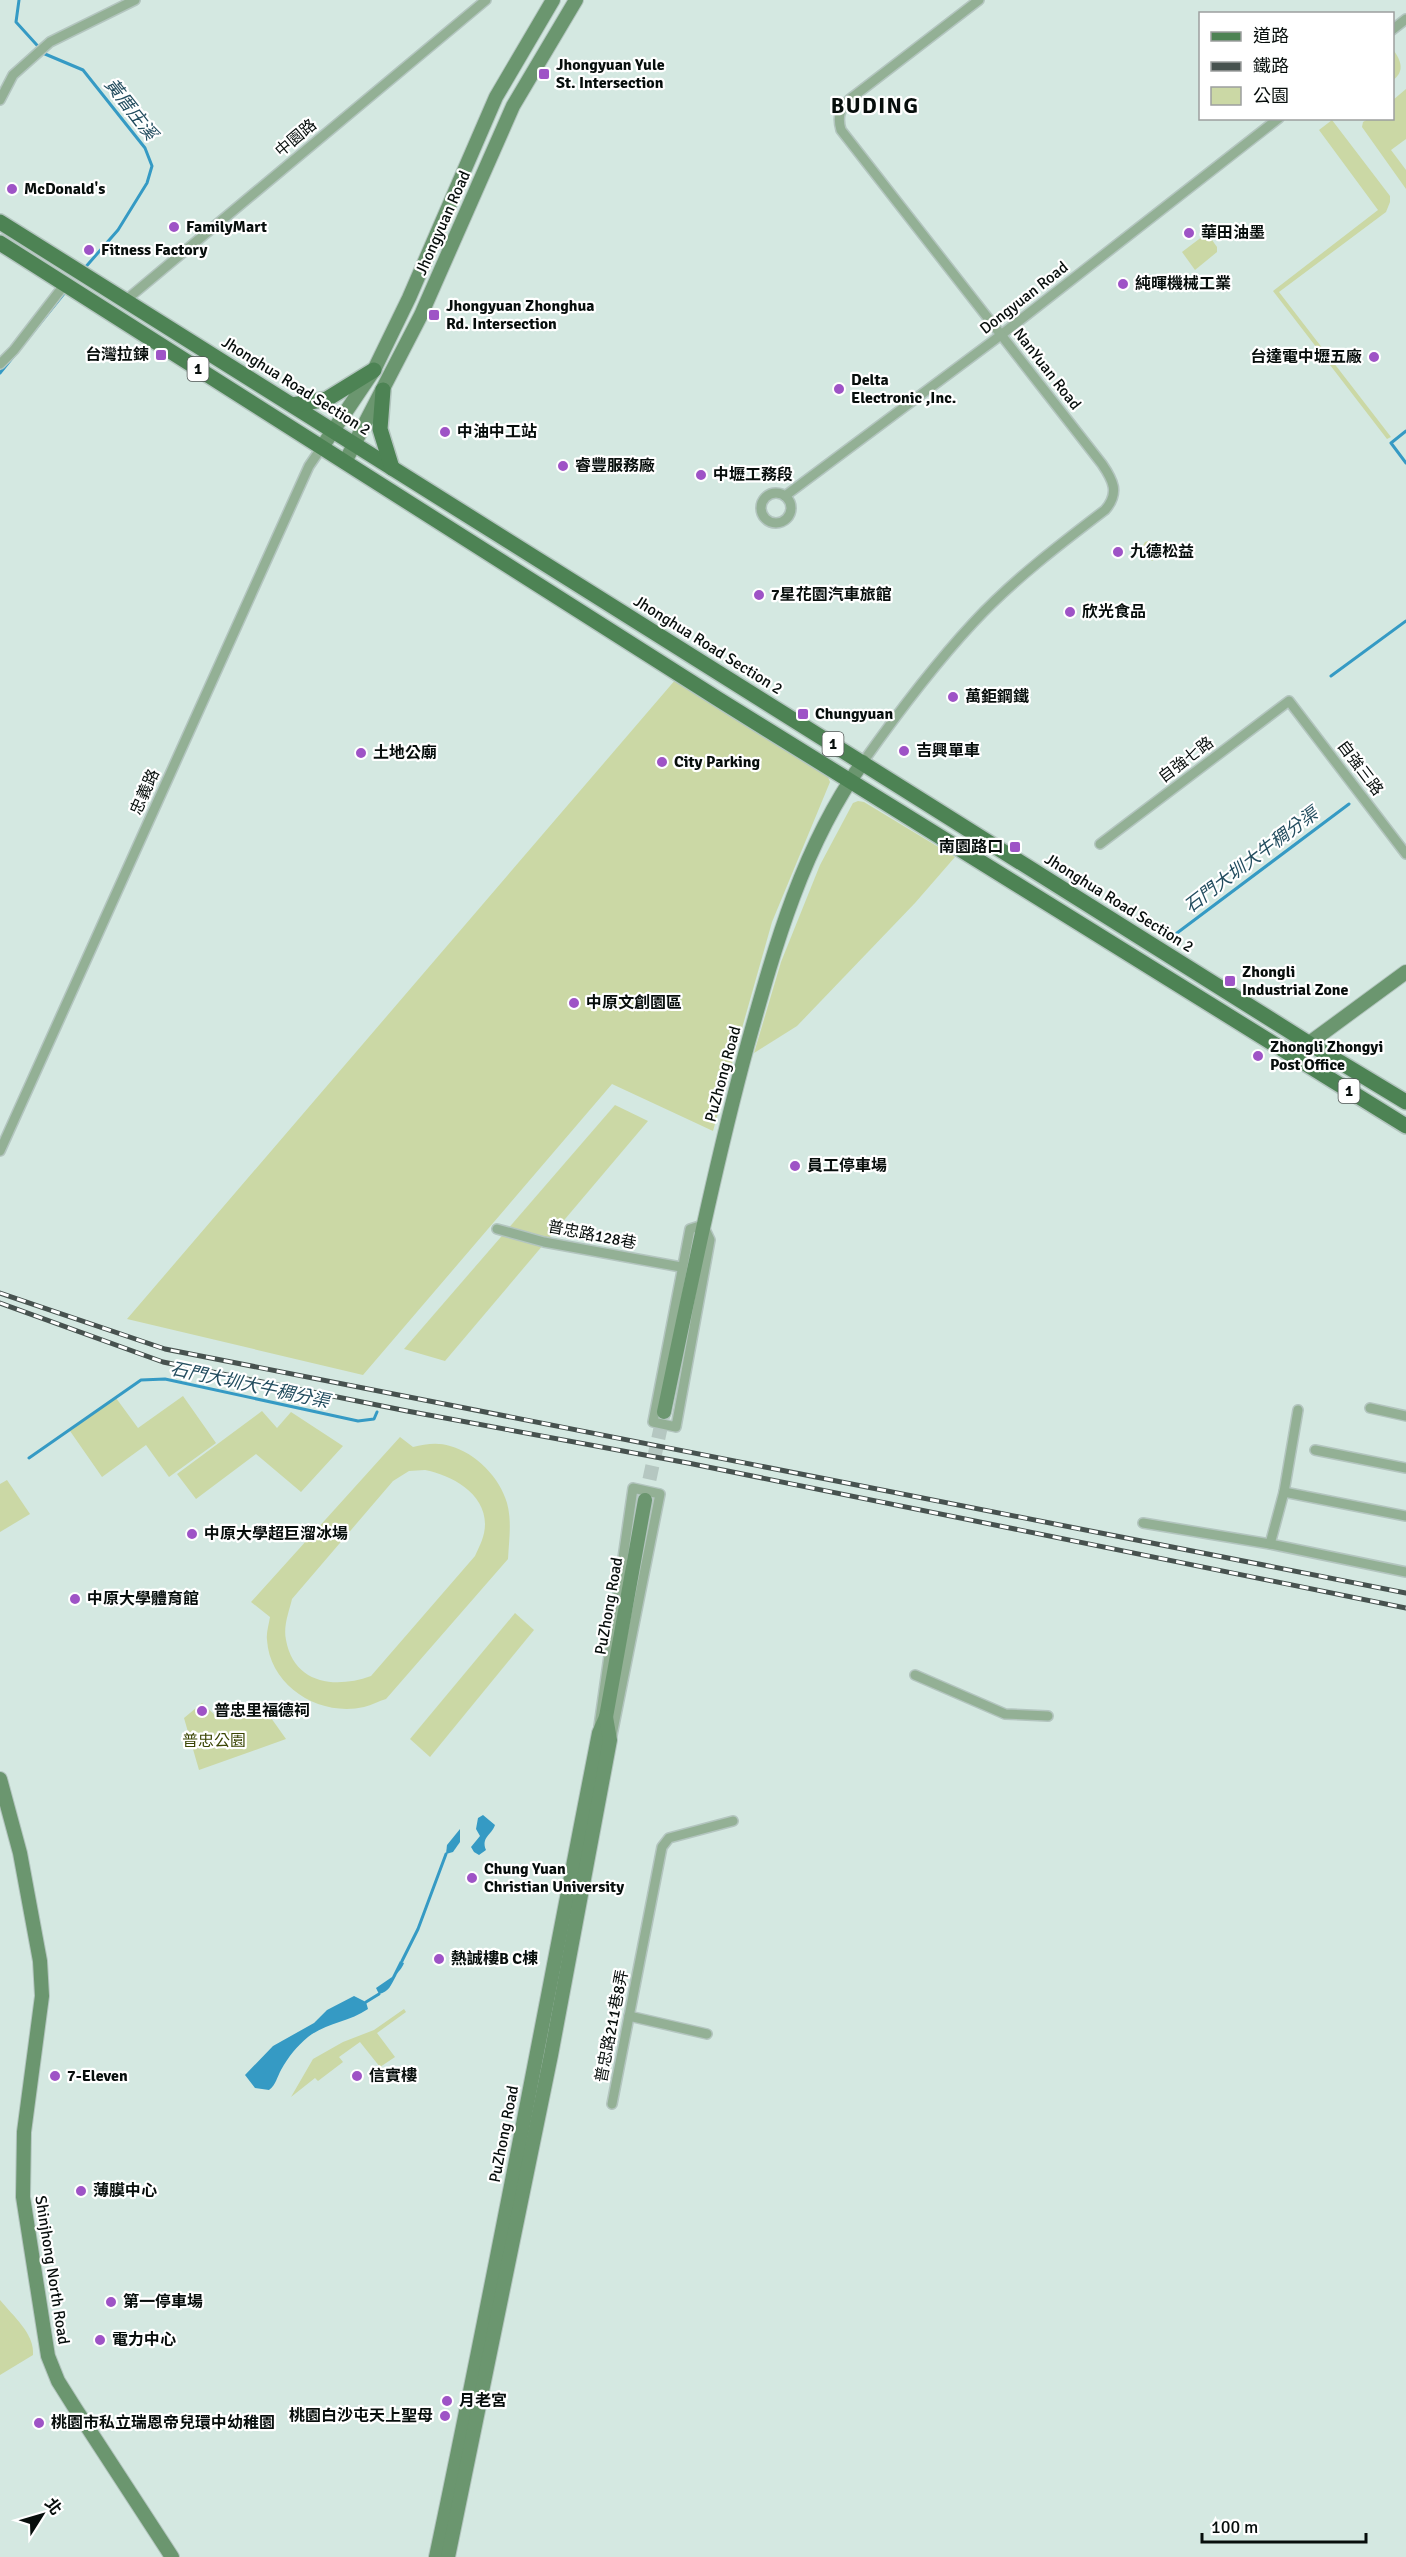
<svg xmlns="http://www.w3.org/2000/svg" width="1406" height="2557" font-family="Signika,'Noto Sans TC',sans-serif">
<rect width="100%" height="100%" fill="#d4e8e1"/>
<!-- green -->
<g fill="#cbd8a5" fill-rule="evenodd">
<path d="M1394,51C1402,62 1404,72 1393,80V53Z"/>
<path d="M1406,89V139L1391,150L1406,170V189L1362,127L1363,122L1368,119L1392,118L1393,100Z"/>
<path d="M1332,120L1390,196V202L1386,212L1279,292L1391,437L1387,439L1273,291L1378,210L1319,130Z"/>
<path d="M1207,233L1217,247V252L1195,270L1182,252Z"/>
<path d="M1151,540L1161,553L1152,561L1142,547L1145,542Z"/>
<path d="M676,679L828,777L830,782L772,922L713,1131L612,1084L363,1375L127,1319Z"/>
<path d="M858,801L864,802L955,857L915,903L797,1026L754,1053L781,962L820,865L853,803Z"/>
<path d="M615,1105L648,1121L445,1361L404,1349Z"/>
<path d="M183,1396L216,1443L169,1477L146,1445L102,1477L70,1431L116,1398L138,1428Z"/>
<path d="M262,1411L277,1428L291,1412L343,1446L301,1492L256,1454L196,1499L177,1474Z"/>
<path d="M400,1437L413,1447C425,1444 438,1442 450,1446C476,1453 500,1478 507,1503C512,1521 509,1540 508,1559L386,1699C379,1701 372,1705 364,1707C320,1717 270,1687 267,1640C266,1633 269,1624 270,1617L251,1602ZM425,1470C451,1475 485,1493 485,1524C485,1536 480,1545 475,1556L371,1676C335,1689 294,1684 286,1640C283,1626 289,1612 292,1599L393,1481L409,1471Z"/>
<path d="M7,1480L30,1514L0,1532V1484Z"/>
<path d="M515,1613L534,1630L430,1757L410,1739Z"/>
<path d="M259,1701L286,1739L199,1770L184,1718L202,1703L218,1718Z"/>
<path d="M404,2009L406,2012L377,2033L395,2057L380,2067L360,2042L339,2057L343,2062L318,2081L315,2078L291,2097L313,2059L343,2042L374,2030Z"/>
<path d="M0,2300C13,2316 35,2334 33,2355L0,2375Z"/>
</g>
<!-- water -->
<g fill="#359ac4">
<path d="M483,1815L495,1825C491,1836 481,1837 486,1850L479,1855L474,1852L471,1847L480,1836L476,1829L478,1818Z"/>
<path d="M460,1829V1842L453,1852L446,1854L447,1845Z"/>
<path d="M400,1961L404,1963C402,1969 398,1971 396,1976C391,1985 389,1992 379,1994L376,1988L392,1977Z"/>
<path d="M354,1996L366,2002L368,2009C349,2022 326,2023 308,2037C297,2046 288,2057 281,2070C277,2077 276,2085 269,2090L255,2088L245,2075L273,2046L314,2023L327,2010Z"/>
</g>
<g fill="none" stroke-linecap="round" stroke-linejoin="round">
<!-- stream -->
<g stroke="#359ac4" stroke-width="3">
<path d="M19,0L16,22L45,54L83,70L145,148L152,166L147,183L118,230L83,270"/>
<path d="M0,373L66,291"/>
<path d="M1406,431L1391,443L1406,463"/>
<path d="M1331,676L1406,621"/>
<path d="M1169,939L1349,804"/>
<path d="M29,1458L141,1380L165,1379L358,1421L374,1419L377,1412"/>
<path d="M402,1961L418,1929L446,1854"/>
<path d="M366,2002L379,1994"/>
</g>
<!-- secondary-tunnel -->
<path stroke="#b5c7c1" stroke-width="14" stroke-dasharray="14 7" stroke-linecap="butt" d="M645,1500L664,1412"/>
<defs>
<g id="street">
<path d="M1392,30L1406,19"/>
<path d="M0,100L13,75L50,42L135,0"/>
<path d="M126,300L486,0"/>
<path d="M0,364L14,350L65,284"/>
<circle cx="776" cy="508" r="15"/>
<path d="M785,496L1001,335L1279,118"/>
<path d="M863,762C897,714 933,666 973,623C1013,580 1059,545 1105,510C1120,493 1113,480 1102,464L841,130C837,116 840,109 850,99L979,0"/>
<path d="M1100,844L1289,701L1406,854"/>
<path d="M0,1151L309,466L322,447"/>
<path d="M703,1225L710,1240L676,1427L653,1422L690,1229Z"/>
<path d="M497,1229L544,1242L681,1267"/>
<path d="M1370,1408L1406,1416"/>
<path d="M1315,1450L1406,1468"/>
<path d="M1284,1492L1406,1516"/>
<path d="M1143,1523L1270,1544L1406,1572"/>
<path d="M1270,1544L1284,1492L1298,1410"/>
<path d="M915,1675L1005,1714L1048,1716"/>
<path d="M599,1726L633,1488L660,1494L612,1735"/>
<path d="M629,2016L707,2034"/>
<path d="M612,2104L662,1847L669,1838L733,1821"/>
</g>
<g id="secondary">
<path d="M322,447L374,370L409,298L496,97L553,0"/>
<path d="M345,462L421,315L513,106L576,0"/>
<path d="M1293,1055L1406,972"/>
<path d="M664,1412C690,1288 715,1165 748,1043C775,946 803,845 863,762"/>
<path d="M0,1779L20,1853L40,1961L42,1996L24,2132L23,2197L48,2356L58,2381L75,2408L172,2557"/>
<path d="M436,2557C494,2283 545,2008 599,1733L606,1717L645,1500"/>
<path d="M448,2557L551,2055L610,1740L606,1717"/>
</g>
<g id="primary">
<path d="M0,222L1310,1044L1406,1102"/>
<path d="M0,243L718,699L1406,1126"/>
<path d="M383,390L380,429L392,468"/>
<path d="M293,405L327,399L374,370"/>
</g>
</defs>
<!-- street casing -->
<use href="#street" stroke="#b3c5bf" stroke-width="12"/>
<!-- secondary casing -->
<use href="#secondary" stroke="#b3c5bf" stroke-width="16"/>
<!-- primary casing -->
<use href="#primary" stroke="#b3c5bf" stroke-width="18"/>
<!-- street -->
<use href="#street" stroke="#93b095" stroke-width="9"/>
<!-- secondary -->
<use href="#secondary" stroke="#6b966f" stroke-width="14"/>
<!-- primary -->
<use href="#primary" stroke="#4d8354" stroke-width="15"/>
<defs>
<g id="rail">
<path d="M0,1293L165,1349L1406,1593"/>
<path d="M0,1303L163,1362L407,1411L688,1463L1406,1608"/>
</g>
</defs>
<!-- rail casing -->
<use href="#rail" stroke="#47524f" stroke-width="5"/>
<!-- rail -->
<use href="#rail" stroke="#fff" stroke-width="3" stroke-dasharray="9" stroke-linecap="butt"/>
</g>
<!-- markers -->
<g fill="#9e53c6" stroke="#fff" stroke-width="2">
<rect x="538" y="68" width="12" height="12" rx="3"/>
<circle cx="12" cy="189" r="6"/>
<circle cx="174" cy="227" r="6"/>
<circle cx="1189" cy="233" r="6"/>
<circle cx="89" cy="250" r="6"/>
<circle cx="1123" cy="284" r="6"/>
<rect x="428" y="309" width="12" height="12" rx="3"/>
<rect x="155" y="349" width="12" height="12" rx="3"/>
<circle cx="1374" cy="357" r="6"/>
<circle cx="839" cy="389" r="6"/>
<circle cx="445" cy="432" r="6"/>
<circle cx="563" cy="466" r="6"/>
<circle cx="701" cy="475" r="6"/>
<circle cx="1118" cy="552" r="6"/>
<circle cx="759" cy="595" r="6"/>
<circle cx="1070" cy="612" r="6"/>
<circle cx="953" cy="697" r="6"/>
<rect x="797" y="708" width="12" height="12" rx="3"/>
<circle cx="904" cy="751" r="6"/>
<circle cx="361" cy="753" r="6"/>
<circle cx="662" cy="762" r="6"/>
<rect x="1009" y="841" width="12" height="12" rx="3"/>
<rect x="1224" y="975" width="12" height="12" rx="3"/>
<circle cx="574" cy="1003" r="6"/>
<circle cx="1258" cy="1056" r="6"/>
<circle cx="795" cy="1166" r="6"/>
<circle cx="192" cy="1534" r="6"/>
<circle cx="75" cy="1599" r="6"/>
<circle cx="202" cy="1711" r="6"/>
<circle cx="472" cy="1878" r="6"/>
<circle cx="439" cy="1959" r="6"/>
<circle cx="55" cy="2076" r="6"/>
<circle cx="357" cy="2076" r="6"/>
<circle cx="81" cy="2191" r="6"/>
<circle cx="111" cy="2302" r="6"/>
<circle cx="100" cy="2340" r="6"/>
<circle cx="447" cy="2401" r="6"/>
<circle cx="445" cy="2416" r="6"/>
<circle cx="39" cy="2423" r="6"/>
</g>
<g text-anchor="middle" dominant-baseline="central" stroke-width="4.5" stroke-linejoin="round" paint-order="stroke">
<!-- shield labels -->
<g fill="#fff" stroke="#515655" stroke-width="1.5">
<rect x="187.5" y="357" width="21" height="24" rx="4.5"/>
<rect x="822.5" y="732" width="21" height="24" rx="4.5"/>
<rect x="1338.5" y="1079" width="21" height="24" rx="4.5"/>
</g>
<g font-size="15" font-weight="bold" fill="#070e0c">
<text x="198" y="369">1</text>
<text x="833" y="744">1</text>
<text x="1349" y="1091">1</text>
</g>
<!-- poi labels -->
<g font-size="16" font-weight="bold" fill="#070e0c" stroke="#fff" text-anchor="start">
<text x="556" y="65">Jhongyuan Yule<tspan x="556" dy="18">St. Intersection</tspan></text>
<text x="24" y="189">McDonald's</text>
<text x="186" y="227">FamilyMart</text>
<text x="1201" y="233">華田油墨</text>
<text x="101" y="250">Fitness Factory</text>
<text x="1135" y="284">純暉機械工業</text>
<text x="446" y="306">Jhongyuan Zhonghua<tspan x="446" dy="18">Rd. Intersection</tspan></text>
<text x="149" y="355" text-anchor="end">台灣拉鍊</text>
<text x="1362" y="357" text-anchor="end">台達電中壢五廠</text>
<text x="851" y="380">Delta<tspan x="851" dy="18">Electronic ,Inc.</tspan></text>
<text x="457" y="432">中油中工站</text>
<text x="575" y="466">睿豐服務廠</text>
<text x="713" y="475">中壢工務段</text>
<text x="1130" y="552">九德松益</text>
<text x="771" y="595">7星花園汽車旅館</text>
<text x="1082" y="612">欣光食品</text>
<text x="965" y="697">萬鉅鋼鐵</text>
<text x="815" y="714">Chungyuan</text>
<text x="916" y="751">吉興單車</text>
<text x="373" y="753">土地公廟</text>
<text x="674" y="762">City Parking</text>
<text x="1003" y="847" text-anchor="end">南園路口</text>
<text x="1242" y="972">Zhongli<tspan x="1242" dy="18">Industrial Zone</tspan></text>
<text x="586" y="1003">中原文創園區</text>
<text x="1270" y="1047">Zhongli Zhongyi<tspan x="1270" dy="18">Post Office</tspan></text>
<text x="807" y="1166">員工停車場</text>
<text x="204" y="1534">中原大學超巨溜冰場</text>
<text x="87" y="1599">中原大學體育館</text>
<text x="214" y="1711">普忠里福德祠</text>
<text x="484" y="1869">Chung Yuan<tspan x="484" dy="18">Christian University</tspan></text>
<text x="451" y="1959">熱誠樓B C棟</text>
<text x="67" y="2076">7-Eleven</text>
<text x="369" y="2076">信實樓</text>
<text x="93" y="2191">薄膜中心</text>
<text x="123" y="2302">第一停車場</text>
<text x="112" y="2340">電力中心</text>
<text x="459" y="2401">月老宮</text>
<text x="433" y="2416" text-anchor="end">桃園白沙屯天上聖母</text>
<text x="51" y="2423">桃園市私立瑞恩帝兒環中幼稚園</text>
</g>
<!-- street labels -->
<g font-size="16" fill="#070e0c" stroke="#fff">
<text transform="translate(296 138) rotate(-40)">中園路</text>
<text transform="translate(443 223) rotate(-66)">Jhongyuan Road</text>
<text transform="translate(1024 298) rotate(-38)">Dongyuan Road</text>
<text transform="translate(1047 369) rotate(52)">NanYuan Road</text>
<text transform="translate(296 386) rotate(32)">Jhonghua Road Section 2</text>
<text transform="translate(708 645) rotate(32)">Jhonghua Road Section 2</text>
<text transform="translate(1186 760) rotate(-37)">自強七路</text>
<text transform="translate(1360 768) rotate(53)">自強三路</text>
<text transform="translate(145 792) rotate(-66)">忠義路</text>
<text transform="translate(1119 903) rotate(32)">Jhonghua Road Section 2</text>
<text transform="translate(723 1074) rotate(-75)">PuZhong Road</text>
<text transform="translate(592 1235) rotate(11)">普忠路128巷</text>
<text transform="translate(609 1606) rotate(-80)">PuZhong Road</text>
<text transform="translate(612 2026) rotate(-79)">普忠路211巷8弄</text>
<text transform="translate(504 2134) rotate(-79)">PuZhong Road</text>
<text transform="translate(52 2270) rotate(81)">Shinjhong North Road</text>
</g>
<!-- park labels -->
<g font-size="16" fill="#3b4605" stroke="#fff">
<text x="214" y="1741">普忠公園</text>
</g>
<!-- water labels -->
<g font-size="18" font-style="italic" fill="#234d5f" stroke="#fff">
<text transform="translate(131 109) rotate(52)">黃厝庄溪</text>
<text transform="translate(1251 860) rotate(-37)">石門大圳大牛稠分渠</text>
<text transform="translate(250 1385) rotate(12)">石門大圳大牛稠分渠</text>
</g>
<!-- district labels -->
<g font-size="22" font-weight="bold" letter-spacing="1.5" fill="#070e0c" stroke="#fff">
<text x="875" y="105">BUDING</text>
</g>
</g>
<!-- legend -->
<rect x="1199" y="12" width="195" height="108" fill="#ffffff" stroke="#9c9f9e" stroke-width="1.5"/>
<rect x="1211" y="32" width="30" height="9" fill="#4d8354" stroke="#9c9f9e" stroke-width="1.5"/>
<text x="1253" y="42" font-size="18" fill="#070e0c">道路</text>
<rect x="1211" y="62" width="30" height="9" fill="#47524f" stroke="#9c9f9e" stroke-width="1.5"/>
<text x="1253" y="72" font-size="18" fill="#070e0c">鐵路</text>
<rect x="1211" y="87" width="30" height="18" fill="#cbd8a5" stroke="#9c9f9e" stroke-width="1.5"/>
<text x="1253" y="102" font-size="18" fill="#070e0c">公園</text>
<!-- north arrow -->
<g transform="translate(42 2515) rotate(53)" stroke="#ffffff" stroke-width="4.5" paint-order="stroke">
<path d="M0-4.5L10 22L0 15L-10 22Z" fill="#070e0c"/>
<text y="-9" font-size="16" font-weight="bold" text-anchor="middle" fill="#070e0c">北</text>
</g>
<!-- scale -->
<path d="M1202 2533v9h164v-9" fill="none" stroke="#070e0c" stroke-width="3"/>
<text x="1211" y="2533" font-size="18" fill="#070e0c" stroke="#ffffff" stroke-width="4.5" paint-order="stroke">100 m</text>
</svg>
